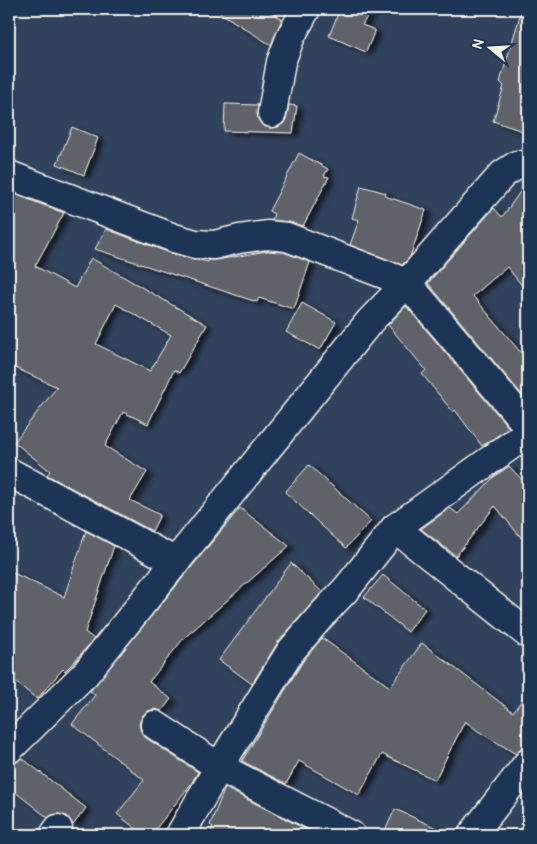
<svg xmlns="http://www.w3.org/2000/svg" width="537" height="844" font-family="Pangolin,sans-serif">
<defs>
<filter id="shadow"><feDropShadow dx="5.5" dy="3" stdDeviation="2.5" flood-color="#0009"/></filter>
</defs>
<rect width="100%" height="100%" fill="#31425c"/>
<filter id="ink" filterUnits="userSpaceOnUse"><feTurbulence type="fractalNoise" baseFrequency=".02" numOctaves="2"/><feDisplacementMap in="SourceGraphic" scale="10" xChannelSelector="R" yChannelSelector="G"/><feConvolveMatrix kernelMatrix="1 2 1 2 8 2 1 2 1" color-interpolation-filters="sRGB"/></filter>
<g filter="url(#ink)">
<!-- building -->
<g fill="#5f6269" stroke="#f4f1e8" fill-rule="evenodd" filter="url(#shadow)">
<path d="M214,9H266L282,19L271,45Z"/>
<path d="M340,9H372L362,25L375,30L366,52L329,36Z"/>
<path d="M522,9H528V133L493,121L504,86L500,82Z"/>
<path d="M225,104L258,105V119L262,125L270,128L278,127L284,123L287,116L289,105L297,106L293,133L224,131Z"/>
<path d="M72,127L98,138L84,175L57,164Z"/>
<path d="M299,153L328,169L324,176L329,177L303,226L289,222L272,220L274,214L269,211Z"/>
<path d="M528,181V293L507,267L473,296L528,361V402L428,283L494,208L502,217Z"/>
<path d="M361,186L386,193L385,196L426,210L410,257L402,265L350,245L359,220L352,218Z"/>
<path d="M9,192L64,213L35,266L75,288L91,258L207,325L179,373L174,370L148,424L123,412L105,446L147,472L130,500L160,515L152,531L47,475L50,471L14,442L57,387L9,365ZM116,304L171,335L150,371L96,344Z"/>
<path d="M106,229L170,253L208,262L209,260H217L267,251L283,252L310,262L294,309L259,298L257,302L95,249Z"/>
<path d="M302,303L336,322L320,350L286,332Z"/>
<path d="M406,306L509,428L482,446L455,410L453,412L422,374L426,370L388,325Z"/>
<path d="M309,465L371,521L346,548L285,492Z"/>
<path d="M509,466L528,486V546L495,506L456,556L421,529L450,508L458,514L494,477Z"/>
<path d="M240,508L289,546L183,639L149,682L171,699L162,711L155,709L148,711L142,716L139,724L141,732L146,738L198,772L191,784L151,835H144L117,814L144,780L72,724L95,695L90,691Z"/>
<path d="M86,531L114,546L85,632L94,639L74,662L65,671L63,669L37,699L9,677V571L64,597Z"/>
<path d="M291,563L322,592L278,642L252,684L219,660Z"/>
<path d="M383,575L425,609L408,632L364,597Z"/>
<path d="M322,638L390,687L422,643L513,712L528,692V748L522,749L516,754L478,731L465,721L435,780L382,754L359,795L299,761L286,784L242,761L303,661Z"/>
<path d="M22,758L86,808L73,825L67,816L59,814L52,815L48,818L9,787V764H13Z"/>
<path d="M225,788L317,835H209L213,827L210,825Z"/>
<path d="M395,809L452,835H383Z"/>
</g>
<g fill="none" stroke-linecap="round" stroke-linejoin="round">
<defs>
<g id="minor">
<path d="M272,113L281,62L291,36L306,9"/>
<path d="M9,175L174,238L195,244L214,245L239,239L267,235L287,237L407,283L528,426"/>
<path d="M9,472L176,562"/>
<path d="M395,528L528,634"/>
<path d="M155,725L219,767L351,835"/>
<path d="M9,749L86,673L370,321L407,283L503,174L517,165L528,166"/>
<path d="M54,835L58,829"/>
<path d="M180,835L219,767L290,652L320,617L348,587L395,528L528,433"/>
<path d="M472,835L528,763"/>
</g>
</defs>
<!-- minor casing -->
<use href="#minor" stroke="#f4f1e8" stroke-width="31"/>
<!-- minor -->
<use href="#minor" stroke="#1d3557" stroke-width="28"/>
</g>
</g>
<!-- margin -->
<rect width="537" height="844" fill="none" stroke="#1d3557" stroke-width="30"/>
<rect x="15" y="15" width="507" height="814" fill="none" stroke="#f4f1e8" stroke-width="2" filter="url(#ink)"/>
<!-- north arrow -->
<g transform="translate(490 48) rotate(288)" stroke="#1d3557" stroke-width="4" paint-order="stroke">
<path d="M0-4L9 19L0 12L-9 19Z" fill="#f4f1e8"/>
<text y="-8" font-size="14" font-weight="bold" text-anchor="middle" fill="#f4f1e8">N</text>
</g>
</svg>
